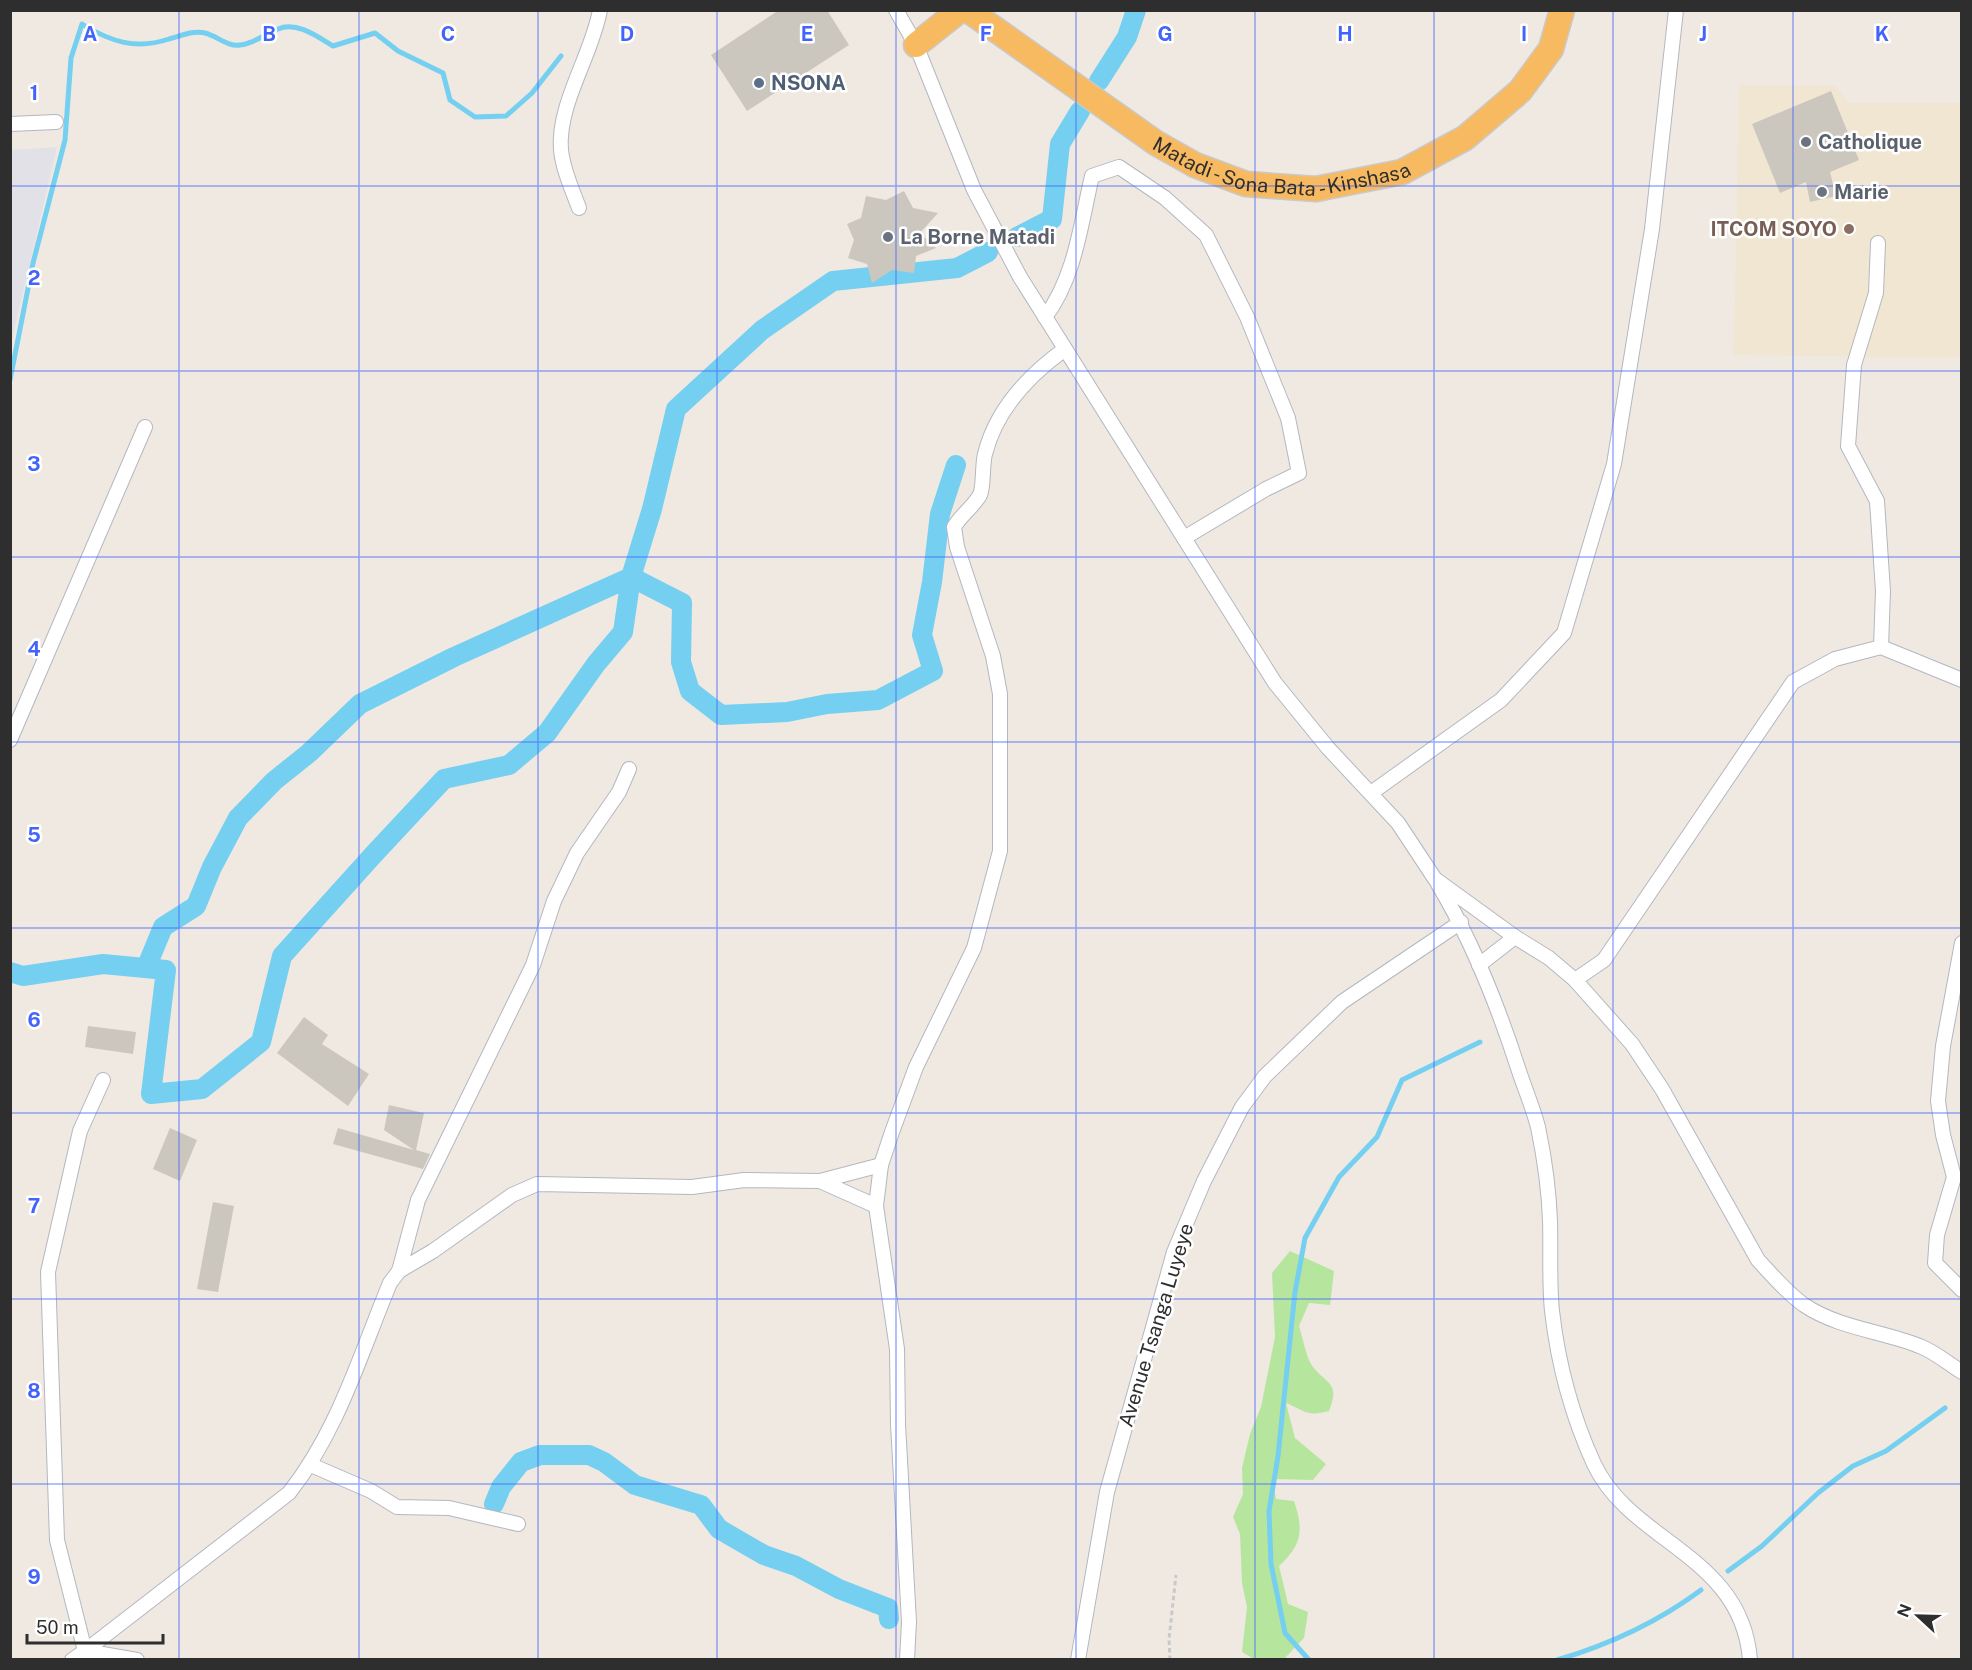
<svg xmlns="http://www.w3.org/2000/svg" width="1972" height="1670" font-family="'Public Sans',sans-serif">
<rect width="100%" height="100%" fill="#efe9e1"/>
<!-- industrial -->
<path fill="#e3e1e8" d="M57,147L11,344V150Z"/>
<!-- education -->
<path fill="#f0e6d1" d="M1739,85L1836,86L1848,103H1961V358L1734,355Z"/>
<!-- green -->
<path fill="#b6e59e" d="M1290,1251L1334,1271L1330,1305L1309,1303L1299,1326C1303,1338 1306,1358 1313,1367C1328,1385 1340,1383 1329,1411C1307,1417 1305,1411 1286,1403L1295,1438L1326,1464L1313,1480L1273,1479L1276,1499L1294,1501C1304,1530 1302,1545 1279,1566L1288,1604L1308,1612L1304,1638L1284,1659H1254L1242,1652L1247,1607L1242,1583L1240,1534L1233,1517L1243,1494L1242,1468L1250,1434L1261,1407L1275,1337L1272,1273Z"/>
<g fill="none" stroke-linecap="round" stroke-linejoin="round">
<!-- stream -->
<g stroke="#75cff0" stroke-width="5">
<path d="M10,380L33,263L65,140L71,58L82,24C111,42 136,50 169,39C181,36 193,30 205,33C217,36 228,47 240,45C256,43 264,34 278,29C297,21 318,37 333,46L375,33L398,51L443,73L450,100L475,117L506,116L532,93L561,56"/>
<path d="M1728,1571L1762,1546L1818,1493L1853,1466L1886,1451L1945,1408"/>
<path d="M1309,1660L1285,1633L1271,1564L1269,1511L1278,1456L1295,1292L1305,1238L1339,1177L1377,1137L1402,1080L1480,1042"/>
<path d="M1557,1660C1608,1645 1658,1622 1701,1590"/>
</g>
<!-- canal -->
<g stroke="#75cff0" stroke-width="20">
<path d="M1099,81L1127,37L1136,10"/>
<path d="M1017,237L1052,219L1060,144L1080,111"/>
<path d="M146,968L163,927L196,906L212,867L238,818L274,781L309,753L360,704L454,657L631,577L682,603L681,662L690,691L721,715L787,712L827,704L878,700L933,671L922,635L932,582L940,514L956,465"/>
<path d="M10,972L23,976L103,964L166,970L151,1094L202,1089L261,1042L282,956L374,854L444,779L509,765L547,733L596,664L623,632L631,577L652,509L676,409L762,330L833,281L957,268L988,252"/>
<path d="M494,1504L501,1487L521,1462L540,1455H589L604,1462L635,1485L701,1505L719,1529L764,1555L796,1566L839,1589L888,1608L889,1619"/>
</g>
</g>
<!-- building -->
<g fill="#cbc7bf">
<path d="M779,10H827L849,45L747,111L711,55Z"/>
<path d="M1831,91L1859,160L1830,172L1836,196L1810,202L1806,182L1780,193L1752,124Z"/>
<path d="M904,191L913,208L938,213L920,233L936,248L916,256L914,273L892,270L872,283L867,264L848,258L854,240L847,224L861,218L866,196L886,200Z"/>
<path d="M304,1017L328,1035L322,1044L369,1074L348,1106L277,1053Z"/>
<path d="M88,1026L136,1032L133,1054L85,1047Z"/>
<path d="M389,1105L424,1113L416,1150L430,1154L423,1169L333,1144L338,1128L414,1150L384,1130Z"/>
<path d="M170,1128L197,1140L180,1181L153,1169Z"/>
<path d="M213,1202L234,1206L218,1292L197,1289Z"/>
</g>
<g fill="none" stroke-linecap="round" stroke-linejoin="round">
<defs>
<g id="minor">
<path d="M896,10L916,45L974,190L1020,277L1275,683L1328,748L1398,823L1435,879L1515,937L1549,958L1575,980L1632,1044L1662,1089L1758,1260C1772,1275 1787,1293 1804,1305C1840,1329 1884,1331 1922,1347C1936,1353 1949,1364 1962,1372"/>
<path d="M10,124L56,122"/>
<path d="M579,208C572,189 563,170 561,150C557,105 592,55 600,10"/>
<path d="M1878,243L1876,293L1854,365L1848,446L1877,501L1883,591L1881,647"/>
<path d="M1045,317C1075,278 1081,223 1092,176L1119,167L1165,198L1206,235L1247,317L1288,418L1299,473L1266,489L1184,538"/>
<path d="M10,740L145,427"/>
<path d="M1371,793L1501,700L1564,633L1614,464L1652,229L1676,10"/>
<path d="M1438,884C1473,942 1498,1006 1519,1071C1525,1089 1533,1108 1538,1127C1544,1156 1549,1191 1550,1221C1551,1251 1549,1282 1552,1311C1558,1363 1572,1416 1594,1464C1631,1543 1742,1555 1750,1660"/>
<path d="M1962,943L1943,1046L1938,1101L1943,1135L1954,1177L1937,1235L1935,1263L1962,1290"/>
<path d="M1479,965L1515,937"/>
<path d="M1575,980L1604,960L1793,682L1835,659L1881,647L1962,680"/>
<path d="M103,1080L80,1131L48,1272L57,1540L85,1651L289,1493C338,1431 360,1355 390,1283L399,1271L433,1251L512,1195L537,1184L692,1187L744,1180L820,1181L881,1165"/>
<path d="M820,1181L876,1206"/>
<path d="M399,1271L418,1200L533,965L554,901L577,853L619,792L629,769"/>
<path d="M311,1465L371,1491L397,1507L449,1508L518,1524"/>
<path d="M72,1660L85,1651L137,1660"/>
<path d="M907,1660L909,1622L898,1424L897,1349L876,1206L881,1165L892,1132L916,1067L974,948L1000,851V694L993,656L957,547L954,527C961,515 973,507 980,495C984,486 982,465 985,454C996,410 1029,375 1065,349"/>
<path d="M1078,1660L1107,1492L1174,1252L1204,1181L1242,1107L1265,1076L1342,1002L1461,922"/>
</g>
<g id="trunk">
<path id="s1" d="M968,10L1156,143L1195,165L1246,184L1316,189L1402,172L1465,138L1520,91L1551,49L1562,10"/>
<path d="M916,45L960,10"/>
</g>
</defs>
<!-- minor casing -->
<use href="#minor" stroke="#b4b7c1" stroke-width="16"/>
<!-- trunk casing -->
<use href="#trunk" stroke="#c9c9c9" stroke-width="27"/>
<!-- path -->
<path stroke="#c9c9c9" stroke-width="3" stroke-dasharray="4.5 3" stroke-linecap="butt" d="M1170,1660L1169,1639L1176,1575"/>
<!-- minor -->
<use href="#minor" stroke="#fff" stroke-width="14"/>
<!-- trunk -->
<use href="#trunk" stroke="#f8ba60" stroke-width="24"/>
</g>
<!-- grid -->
<path fill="none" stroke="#4264fb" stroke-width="1.5" stroke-opacity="0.55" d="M179,10V1660M359,10V1660M538,10V1660M717,10V1660M896,10V1660M1076,10V1660M1255,10V1660M1434,10V1660M1613,10V1660M1793,10V1660M10,186H1962M10,371H1962M10,557H1962M10,742H1962M10,928H1962M10,1113H1962M10,1299H1962M10,1484H1962"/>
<!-- markers -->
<circle fill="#5c6f8a" stroke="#fff" stroke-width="2" cx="759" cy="83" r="6"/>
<g fill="#6b7280" stroke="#fff" stroke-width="2">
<circle cx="1806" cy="142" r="6"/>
<circle cx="1822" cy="192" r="6"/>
<circle cx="888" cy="237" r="6"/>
</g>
<circle fill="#8d6e63" stroke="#fff" stroke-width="2" cx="1849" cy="229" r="6"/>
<g text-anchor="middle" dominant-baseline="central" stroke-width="5" stroke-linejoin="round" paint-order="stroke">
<!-- service labels -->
<g font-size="20" font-weight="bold" fill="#4e5e75" stroke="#fff" text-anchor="start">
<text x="771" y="83">NSONA</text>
</g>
<!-- worship labels -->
<g font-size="20" font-weight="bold" fill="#5b616d" stroke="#fff" text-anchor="start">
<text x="1818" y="142">Catholique</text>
<text x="1834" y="192">Marie</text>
<text x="900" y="237">La Borne Matadi</text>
</g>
<!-- street labels -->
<g font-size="20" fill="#2e2e2e" stroke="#fff">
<text stroke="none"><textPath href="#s1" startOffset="362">Matadi - Sona Bata - Kinshasa</textPath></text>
<text transform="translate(1156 1325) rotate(-73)">Avenue Tsanga Luyeye</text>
</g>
<!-- education labels -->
<g font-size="20" font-weight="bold" fill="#785e54" stroke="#fff" text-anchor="end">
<text x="1837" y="229">ITCOM SOYO</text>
</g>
</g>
<g font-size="20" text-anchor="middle" font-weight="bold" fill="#4264fb" stroke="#fff" stroke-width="5" stroke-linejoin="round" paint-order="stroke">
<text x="90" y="41">A</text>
<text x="269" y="41">B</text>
<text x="448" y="41">C</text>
<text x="627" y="41">D</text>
<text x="807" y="41">E</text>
<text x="986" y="41">F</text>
<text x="1165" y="41">G</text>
<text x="1345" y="41">H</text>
<text x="1524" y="41">I</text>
<text x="1703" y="41">J</text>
<text x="1882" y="41">K</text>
<text x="34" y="100">1</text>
<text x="34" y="285">2</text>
<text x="34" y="471">3</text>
<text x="34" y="656">4</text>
<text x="34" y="842">5</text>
<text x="34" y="1027">6</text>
<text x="34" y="1213">7</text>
<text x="34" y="1398">8</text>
<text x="34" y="1584">9</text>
</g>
<!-- border -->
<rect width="1972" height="1670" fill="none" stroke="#2e2e2e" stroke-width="24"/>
<!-- north arrow -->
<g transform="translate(1918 1616) rotate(292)" stroke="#ffffff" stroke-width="4.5" paint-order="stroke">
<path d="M0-4.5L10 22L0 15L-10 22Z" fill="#2e2e2e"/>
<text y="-9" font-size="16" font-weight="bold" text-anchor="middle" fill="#2e2e2e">N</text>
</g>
<!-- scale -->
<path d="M27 1634v9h136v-9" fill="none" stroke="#2e2e2e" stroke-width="3"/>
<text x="36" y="1634" font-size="18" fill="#2e2e2e" stroke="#ffffff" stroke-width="4.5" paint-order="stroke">50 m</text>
</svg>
